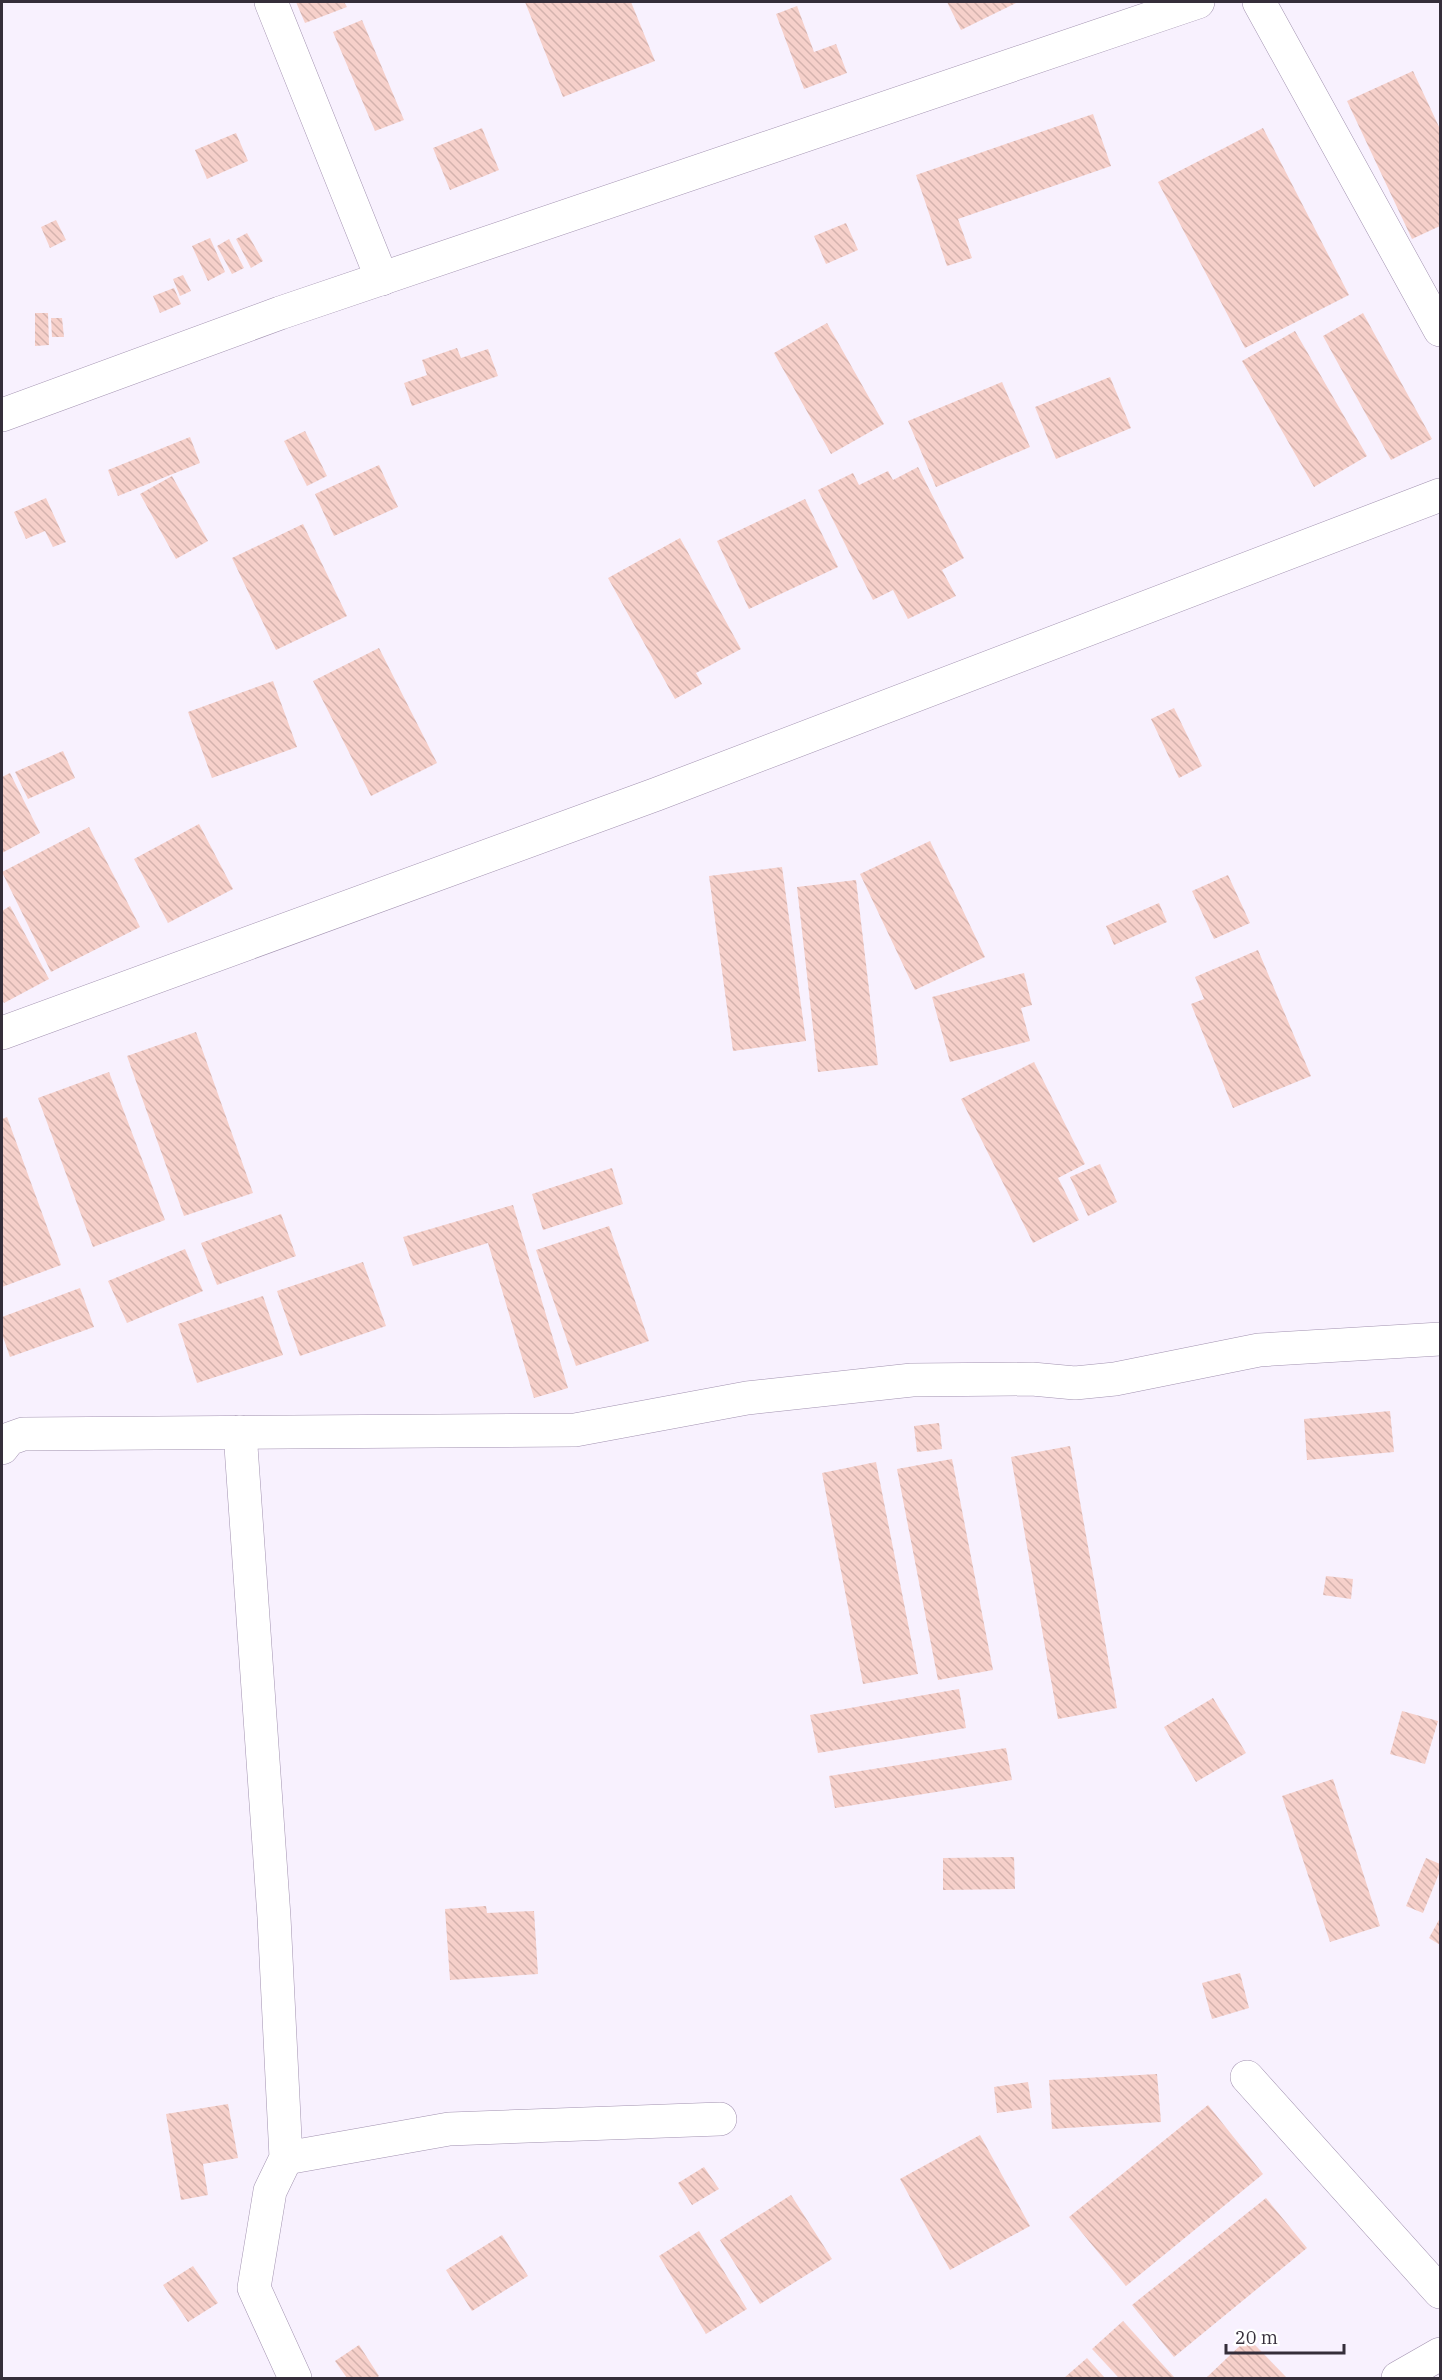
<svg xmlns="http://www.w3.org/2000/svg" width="1442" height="2380" font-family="'IBM Plex Serif',serif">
<defs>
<pattern id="building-back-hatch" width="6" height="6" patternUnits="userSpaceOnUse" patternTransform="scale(1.5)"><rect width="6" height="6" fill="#f6d0ca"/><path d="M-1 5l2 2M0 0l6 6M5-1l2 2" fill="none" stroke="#d4b3ae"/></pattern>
</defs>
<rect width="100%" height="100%" fill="#f8f1fe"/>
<!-- building -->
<g fill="url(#building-back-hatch)">
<path d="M296,2H344L347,7L305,23Z"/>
<path d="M525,2H631L655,61L563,97Z"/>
<path d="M947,2H1015L1016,3L961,30Z"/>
<path d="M797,6L814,52L836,44L847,73L804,89L776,14Z"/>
<path d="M362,20L404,120L375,131L333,32Z"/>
<path d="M1413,71L1440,129V226L1412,239L1347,101Z"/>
<path d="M1093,114L1111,166L958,219L972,258L947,266L916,175Z"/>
<path d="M482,128L499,170L450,190L433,148Z"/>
<path d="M1263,128L1349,295L1245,348L1158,182Z"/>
<path d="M236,133L248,161L207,179L195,150Z"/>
<path d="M56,220L66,240L50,248L41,227Z"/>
<path d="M846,223L858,250L826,264L814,236Z"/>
<path d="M247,233L263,261L251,268L236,239Z"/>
<path d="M210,238L225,272L208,281L192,246Z"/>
<path d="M229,239L244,268L232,274L217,246Z"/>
<path d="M183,275L191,291L180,296L173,279Z"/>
<path d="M174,288L181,304L160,313L153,296Z"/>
<path d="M35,313H48L49,345L35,346Z"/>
<path d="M1363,313L1432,439L1391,460L1323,336Z"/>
<path d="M51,318H62L64,337H52Z"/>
<path d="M827,323L884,424L831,454L774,353Z"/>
<path d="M1295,331L1367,456L1314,487L1242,361Z"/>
<path d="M457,348L461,358L488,349L498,376L412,406L404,383L427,375L422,360Z"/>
<path d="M1110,377L1131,428L1056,459L1035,407Z"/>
<path d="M1002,382L1030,447L936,487L908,421Z"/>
<path d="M305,431L327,476L307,486L284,441Z"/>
<path d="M190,437L200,463L118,496L108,470Z"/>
<path d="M379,465L398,507L334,536L315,494Z"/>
<path d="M918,467L964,558L942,570L956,596L908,619L893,590L873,600L818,490L853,473L859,485L888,471L893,480Z"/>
<path d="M172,476L208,541L176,559L140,494Z"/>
<path d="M46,498L66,542L53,547L45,531L26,539L14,512Z"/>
<path d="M805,499L838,567L749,609L717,541Z"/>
<path d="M303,524L347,616L276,650L232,558Z"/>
<path d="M680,538L741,649L696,673L702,684L675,699L608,578Z"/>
<path d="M379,648L437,763L371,796L313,681Z"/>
<path d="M273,681L297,747L212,778L188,712Z"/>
<path d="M1174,708L1202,766L1179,778L1151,719Z"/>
<path d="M63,751L75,778L28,799L15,772Z"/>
<path d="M10,773L40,833L2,853V777Z"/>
<path d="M199,824L233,889L168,923L134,859Z"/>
<path d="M89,827L140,927L51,972L2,872Z"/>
<path d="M930,841L985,957L915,990L860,874Z"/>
<path d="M782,867L806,1041L733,1051L709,876Z"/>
<path d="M1228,875L1250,923L1214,939L1192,891Z"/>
<path d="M856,880L878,1065L818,1072L797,887Z"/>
<path d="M1159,903L1167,922L1114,945L1106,926Z"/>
<path d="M10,906L49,979L4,1003L2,999V911Z"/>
<path d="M1258,950L1311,1076L1233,1108L1191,1004L1204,999L1195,977Z"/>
<path d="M1024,973L1032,1005L1021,1008L1030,1041L950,1062L932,997Z"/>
<path d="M196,1032L253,1193L184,1216L127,1056Z"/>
<path d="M1034,1062L1085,1164L1058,1178L1079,1220L1033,1243L961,1099Z"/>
<path d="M109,1072L165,1220L93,1247L38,1098Z"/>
<path d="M7,1117L61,1265L2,1287V1119Z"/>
<path d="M1100,1164L1117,1202L1088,1216L1070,1177Z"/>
<path d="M612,1168L623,1204L543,1230L532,1194Z"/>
<path d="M513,1205L568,1388L534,1398L488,1243L413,1266L403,1237Z"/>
<path d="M281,1214L296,1256L217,1285L201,1243Z"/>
<path d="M609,1226L649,1341L576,1366L536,1250Z"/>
<path d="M185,1249L203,1291L127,1323L108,1281Z"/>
<path d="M363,1262L386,1326L300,1356L277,1291Z"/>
<path d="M80,1288L94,1327L10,1357L2,1334V1317Z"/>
<path d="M263,1296L283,1355L197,1383L178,1324Z"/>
<path d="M1390,1411L1394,1452L1307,1460L1304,1419Z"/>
<path d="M939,1423L942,1449L917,1452L914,1426Z"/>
<path d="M1070,1446L1117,1708L1058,1719L1011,1457Z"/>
<path d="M952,1459L993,1670L938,1680L897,1469Z"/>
<path d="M876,1462L918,1674L863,1684L822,1473Z"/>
<path d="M1326,1576L1353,1579L1351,1599L1323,1595Z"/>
<path d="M959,1689L966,1728L818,1753L810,1715Z"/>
<path d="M1213,1698L1246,1753L1196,1782L1164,1727Z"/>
<path d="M1402,1711L1438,1721L1425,1764L1390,1754Z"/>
<path d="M1006,1748L1012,1780L835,1808L829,1776Z"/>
<path d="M1333,1779L1380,1926L1330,1942L1282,1796Z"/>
<path d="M1014,1857L1015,1889L943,1890V1858Z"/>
<path d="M1426,1858L1440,1864V1871L1423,1913L1406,1906Z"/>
<path d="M486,1906L487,1913L534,1911L538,1974L450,1980L445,1909Z"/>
<path d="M1440,1918V1945L1429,1938Z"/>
<path d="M1240,1973L1249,2008L1212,2019L1202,1983Z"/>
<path d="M1157,2074L1161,2122L1052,2129L1049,2080Z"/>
<path d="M1028,2082L1032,2108L997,2113L994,2087Z"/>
<path d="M228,2104L238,2158L203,2164L208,2195L181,2200L166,2114Z"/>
<path d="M1208,2105L1263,2174L1126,2286L1069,2217Z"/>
<path d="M980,2135L1030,2226L950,2270L900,2179Z"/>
<path d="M704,2167L719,2189L692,2205L678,2183Z"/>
<path d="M791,2195L832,2259L760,2304L720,2240Z"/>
<path d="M1266,2198L1307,2248L1174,2357L1132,2305Z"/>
<path d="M699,2231L747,2309L706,2334L659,2256Z"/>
<path d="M502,2235L528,2276L472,2311L446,2270Z"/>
<path d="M193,2266L218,2303L188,2322L163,2285Z"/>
<path d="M1123,2321L1174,2377L1172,2378H1119L1092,2349Z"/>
<path d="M1248,2338L1287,2378H1206Z"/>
<path d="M359,2345L379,2376L376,2378H347L335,2361Z"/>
<path d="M1087,2358L1105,2378H1064Z"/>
</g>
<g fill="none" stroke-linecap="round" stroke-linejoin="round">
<defs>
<g id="minor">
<path d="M271,2L382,279"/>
<path d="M1259,2L1440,330"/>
<path d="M2,1033L657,794L1440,495"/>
<path d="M240,1432L274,1917L286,2158L270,2191L254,2288L295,2378"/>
<path d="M2,1448L9,1439L23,1434L575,1430L747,1398L912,1380L1032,1379L1075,1383L1115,1379L1259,1350L1440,1339"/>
<path d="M1247,2077L1440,2292"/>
<path d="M286,2158L449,2129L720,2119"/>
<path d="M1398,2378L1440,2354"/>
</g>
<path id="secondary" d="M2,415L280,313L1198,2"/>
</defs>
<!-- minor casing -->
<use href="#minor" stroke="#a292b0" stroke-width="34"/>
<!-- secondary casing -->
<use href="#secondary" stroke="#a292b0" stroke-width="34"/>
<!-- minor -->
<use href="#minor" stroke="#fff" stroke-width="33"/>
<!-- secondary -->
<use href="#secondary" stroke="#fff" stroke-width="33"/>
</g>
<!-- border -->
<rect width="1442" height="2380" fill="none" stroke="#352e3a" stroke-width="6"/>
<!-- scale -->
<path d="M1226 2344v9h118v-9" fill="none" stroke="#352e3a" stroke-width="3"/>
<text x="1235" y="2344" font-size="18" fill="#352e3a" stroke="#ffffff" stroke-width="4.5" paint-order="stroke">20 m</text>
</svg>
